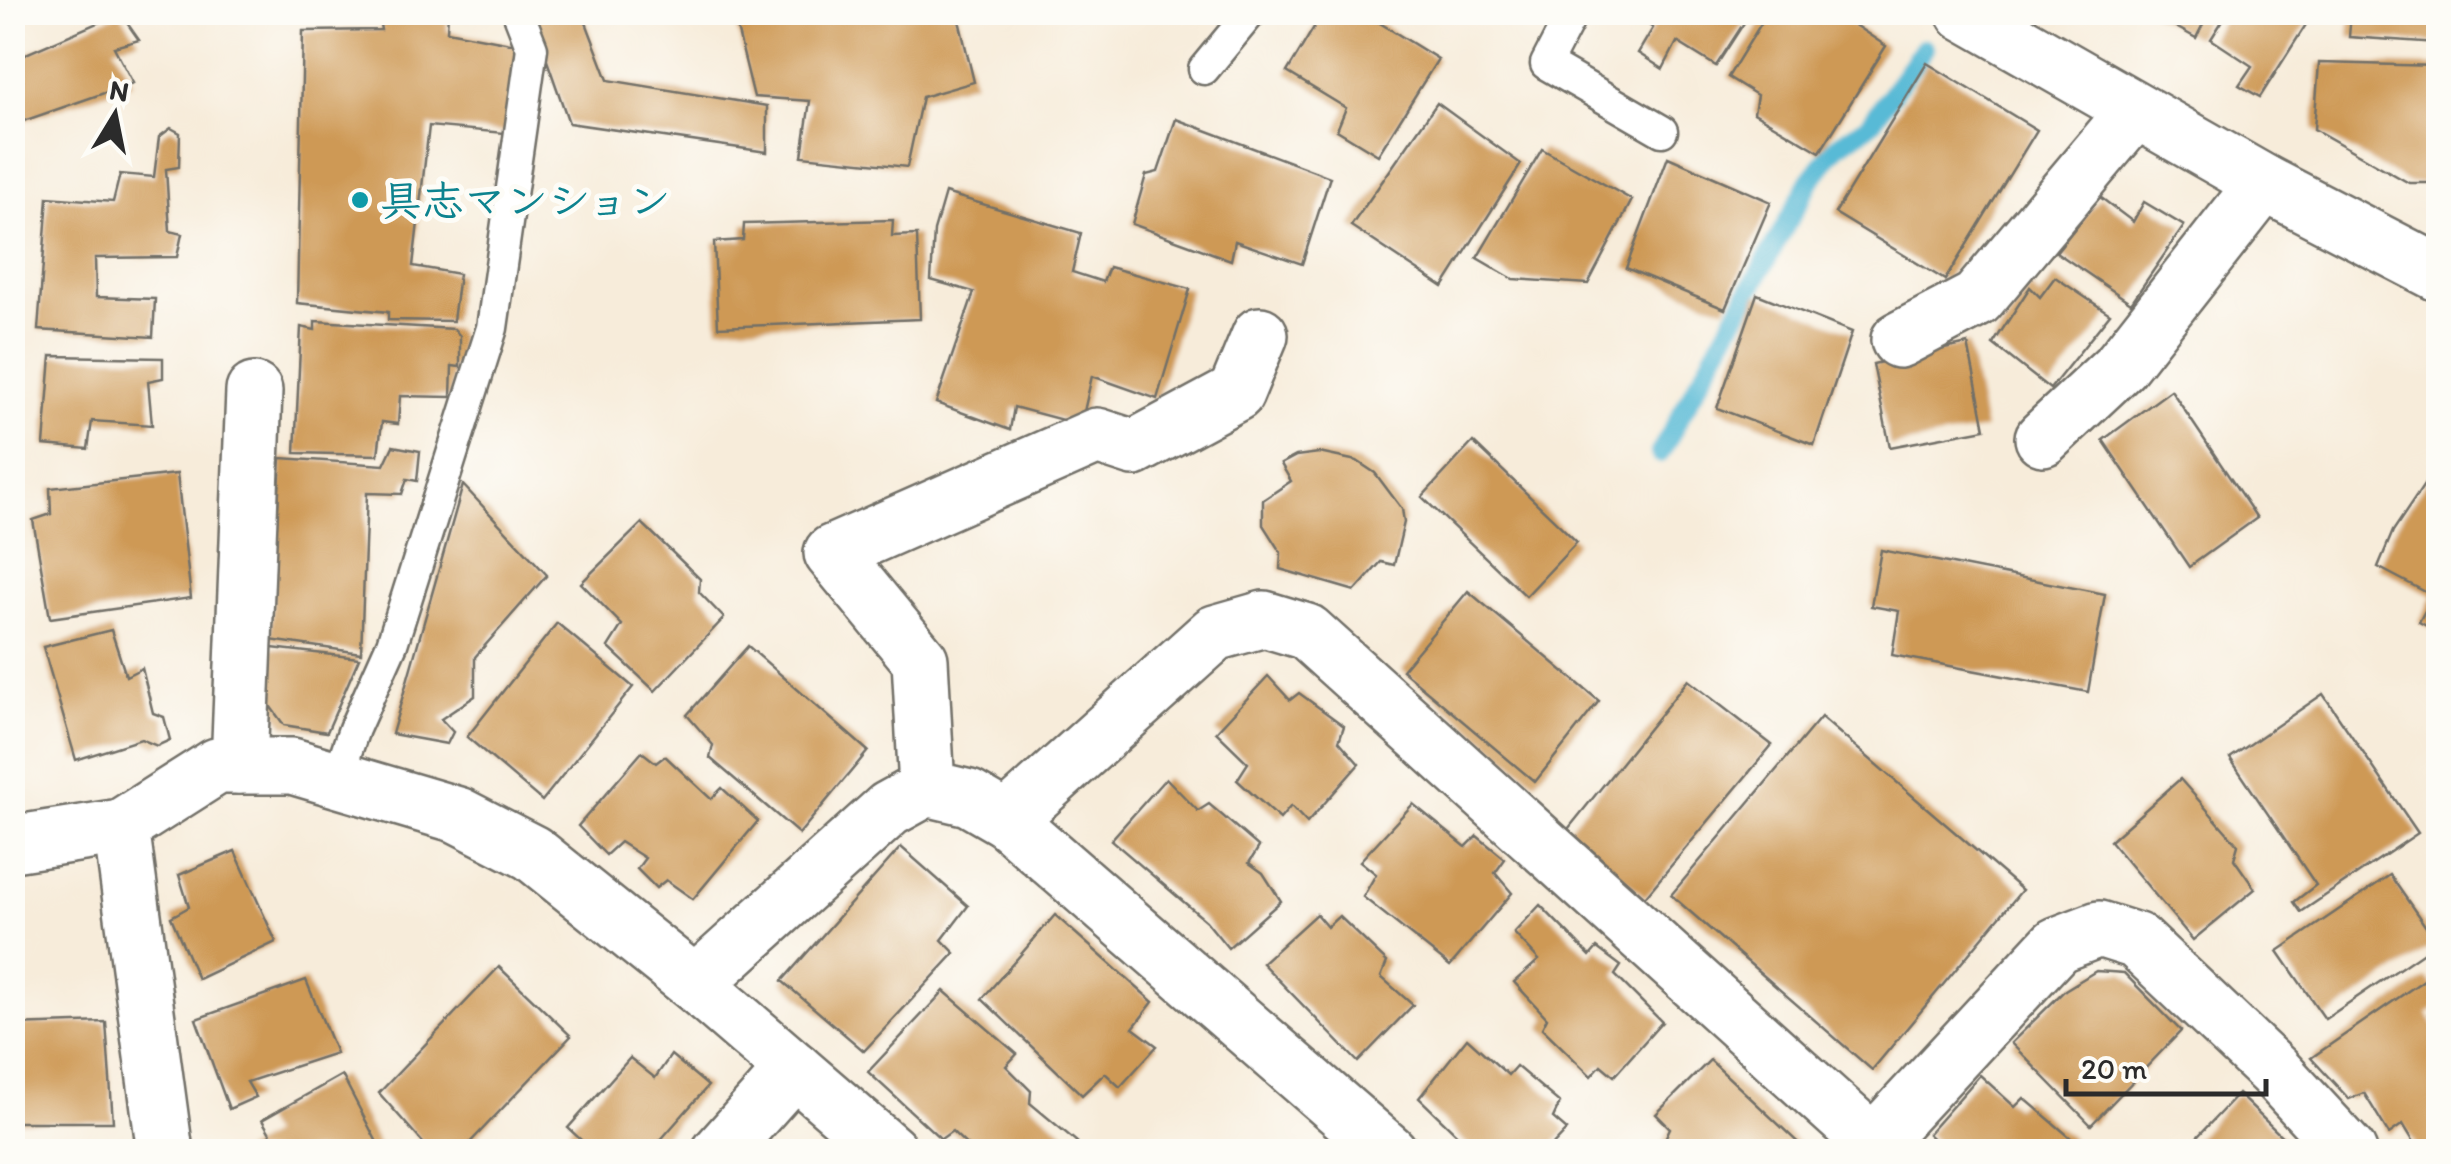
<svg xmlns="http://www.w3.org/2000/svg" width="2451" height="1164" font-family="Itim,'Klee One',sans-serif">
<rect width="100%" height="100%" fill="#fdfcf7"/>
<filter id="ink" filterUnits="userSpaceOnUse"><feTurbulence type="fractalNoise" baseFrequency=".01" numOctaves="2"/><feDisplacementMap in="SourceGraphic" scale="20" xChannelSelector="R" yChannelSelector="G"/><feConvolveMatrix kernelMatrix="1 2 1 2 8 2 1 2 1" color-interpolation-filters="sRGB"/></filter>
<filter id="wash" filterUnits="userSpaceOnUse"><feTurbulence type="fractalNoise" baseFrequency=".0048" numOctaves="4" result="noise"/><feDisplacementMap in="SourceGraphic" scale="40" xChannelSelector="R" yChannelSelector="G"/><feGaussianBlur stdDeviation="2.25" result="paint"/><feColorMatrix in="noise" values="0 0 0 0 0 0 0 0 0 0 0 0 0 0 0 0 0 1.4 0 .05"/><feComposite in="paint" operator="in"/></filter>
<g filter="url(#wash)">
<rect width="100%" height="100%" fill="#f7ecda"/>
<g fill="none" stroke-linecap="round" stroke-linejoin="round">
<!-- stream -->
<path stroke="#58bad6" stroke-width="20" d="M1660,453L1810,181L1837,146L1870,124L1924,48"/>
</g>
<g id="blocks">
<!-- building -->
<g fill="#ce9954">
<path d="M378,12H448L447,31L521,45L515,134L429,126L413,266L459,274L453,321L388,320V312L297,303L303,31L381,30Z"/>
<path d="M530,12H582L608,80L767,106V152L569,123Z"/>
<path d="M733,12H957L974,82L922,97L907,167L802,156L810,101L754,97Z"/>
<path d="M1294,12H1362L1438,59L1378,155L1337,130L1346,108L1287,72L1316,24Z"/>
<path d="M1630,12H1751L1716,66L1677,42L1663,69L1638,53L1653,28Z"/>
<path d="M1768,12H1835L1886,46L1820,152L1754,113L1757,95L1728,77Z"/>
<path d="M2149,12H2209L2196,38Z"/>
<path d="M2228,12H2314L2260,97L2239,85L2252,66L2211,39Z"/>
<path d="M2351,12H2438V43L2349,37Z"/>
<path d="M120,13L139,40L114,47L133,83L12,125V60Z"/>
<path d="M1927,63L2037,130L1945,280L1835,213Z"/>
<path d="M2319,63L2438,66V183H2409L2314,129Z"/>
<path d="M1437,103L1521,164L1443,287L1351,226Z"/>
<path d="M1176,119L1330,177L1302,264L1235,241L1231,260L1132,224L1146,175L1158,172Z"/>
<path d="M171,128L180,133L179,167L166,169L170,231L182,234L177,257L95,258L96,297L155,299L153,337L38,330L48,197L113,202L120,174L154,177L159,137Z"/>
<path d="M1542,149L1632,200L1588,284L1513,279L1477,258Z"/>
<path d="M1668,157L1771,202L1725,309L1626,268Z"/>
<path d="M945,193L1081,233L1072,272L1103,282L1109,267L1190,289L1157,399L1092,376L1081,425L1014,407L1010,430L936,403L974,292L931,280L934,231Z"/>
<path d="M2100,197L2133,222L2144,202L2184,226L2131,303L2056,252Z"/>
<path d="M893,220L892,236L917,235L920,319L718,327L714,242L743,240L744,224Z"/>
<path d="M2055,277L2110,314L2050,389L1993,344L2030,287L2040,297Z"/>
<path d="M1757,294L1852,332L1814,445L1717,408Z"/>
<path d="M315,321L454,329L460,336V367L452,366L451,397L400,396L398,424L382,422L378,455L295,453L301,327L315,330Z"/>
<path d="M1968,344L1985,429L1890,447L1873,364Z"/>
<path d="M51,356L163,358V378L148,381L152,425L92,421L88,449L44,445Z"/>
<path d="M2171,390L2257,518L2189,567L2103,440Z"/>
<path d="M1473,442L1577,542L1526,596L1422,497Z"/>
<path d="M393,446L420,451L417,481L407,479L402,494L367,493L361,653L270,640L281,458L384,465Z"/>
<path d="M1319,453L1357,461L1375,473L1402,509L1404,522L1394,565L1381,562L1355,591L1280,569L1281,553L1263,525V500L1291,481L1281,464L1296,456Z"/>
<path d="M2438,464V632L2419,622L2433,596L2378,567L2393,531Z"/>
<path d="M177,474L191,598L50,618L33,520L51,514L50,488Z"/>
<path d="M463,485L547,575L475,657V696L441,719L453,732L447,744L392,734Z"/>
<path d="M642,523L700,579L699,592L724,618L655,691L608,647L622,625L581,583Z"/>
<path d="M1881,550L2105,594L2088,692L1892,655L1899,611L1871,606Z"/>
<path d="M1468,591L1599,701L1535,782L1402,670Z"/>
<path d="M557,623L633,687L542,801L467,737Z"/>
<path d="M111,630L126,676L142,668L153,713L164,717L170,740L157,746L141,739L76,760L43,647Z"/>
<path d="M748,646L868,751L799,834L710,758L713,745L687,715Z"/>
<path d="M272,648L359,658L327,732L284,725L265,699Z"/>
<path d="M1268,676L1290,700L1299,693L1344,726L1339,741L1359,764L1307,823L1291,806L1280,819L1237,780L1248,763L1216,732Z"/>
<path d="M1688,680L1772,745L1645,897L1568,829Z"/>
<path d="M2323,694L2418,833L2301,912L2294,902L2316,885L2230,758Z"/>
<path d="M1821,717L2022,890L1872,1070L1671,895Z"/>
<path d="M642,752L656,763L665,756L711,799L722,788L758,821L693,899L666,880L656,888L637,869L645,858L620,842L606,855L578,826Z"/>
<path d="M1166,778L1198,811L1209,804L1259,847L1249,863L1263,873L1281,901L1228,948L1206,921L1111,840Z"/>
<path d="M2180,779L2238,845L2234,859L2255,889L2193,940L2110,841Z"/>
<path d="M1413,804L1466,847L1477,836L1505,859L1495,873L1512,893L1450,966L1363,897L1376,874L1360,861Z"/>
<path d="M901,847L968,906L942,940L955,953L864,1051L782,981Z"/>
<path d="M235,851L276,942L198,979L171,917L189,907L179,875Z"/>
<path d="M2390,875L2437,943L2325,1019L2278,951Z"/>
<path d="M1540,905L1590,956L1597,948L1621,966L1615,975L1662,1022L1614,1076L1601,1065L1591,1076L1542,1028L1547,1018L1514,982L1539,960L1514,933Z"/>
<path d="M1316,914L1327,927L1339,916L1387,962L1381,977L1413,1005L1358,1062L1262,963Z"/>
<path d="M1055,915L1153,1002L1133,1028L1157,1046L1120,1087L1105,1073L1082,1095L982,999Z"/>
<path d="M499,967L571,1036L461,1152H431L379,1093Z"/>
<path d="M2096,971L2124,973L2181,1031L2091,1125L2011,1043L2065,990Z"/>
<path d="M2427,978L2438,992V1007L2428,1014L2438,1031V1152H2420L2403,1124L2389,1134L2364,1093L2349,1099L2311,1058Z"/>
<path d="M306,980L336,1053L247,1082L256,1097L229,1109L196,1019Z"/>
<path d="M944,991L1017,1054L1006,1066L1031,1091L1030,1103L1077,1142L1067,1152H974L952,1131L941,1139L868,1072Z"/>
<path d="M106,1022L113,1122H12V1025Z"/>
<path d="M1467,1038L1508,1075L1516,1066L1560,1103L1553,1118L1567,1130L1546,1152H1475L1419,1098Z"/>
<path d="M671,1055L708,1086L650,1152H594L568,1128L630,1058L655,1078Z"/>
<path d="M1710,1060L1808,1152H1672L1663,1143L1670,1128L1656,1114Z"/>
<path d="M342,1075L381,1150L242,1152L271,1135L262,1120Z"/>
<path d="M1980,1075L2015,1107L2024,1098L2072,1139L2068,1152H1947L1928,1134Z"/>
<path d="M2238,1094L2298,1152H2183Z"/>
</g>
</g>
</g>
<g filter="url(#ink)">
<use href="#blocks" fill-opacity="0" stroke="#726f68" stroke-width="2.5"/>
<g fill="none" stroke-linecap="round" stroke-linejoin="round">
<defs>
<g id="lane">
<path d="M1573,12L1546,64L1662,131"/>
<path d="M1204,69L1251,12"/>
<path d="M337,779L354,729L392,644L492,328L532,48L518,12"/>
</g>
<g id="street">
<path d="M1260,335L1236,393L1134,448L1097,436L832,553L920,660L927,788L969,798L1007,820L1389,1152"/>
<path d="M1899,340L1977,299L2135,111"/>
<path d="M2043,438L2121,365L2264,183"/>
<path d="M239,766L254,391"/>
<path d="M1007,820L1215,633L1264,619L1307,632L1883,1152"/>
<path d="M121,827L165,1152"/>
<path d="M12,844L121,827L217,766H292L458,815L532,853L695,984L890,1152"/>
<path d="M695,984L889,809L927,788"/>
<path d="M720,1152L794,1069"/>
<path d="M1865,1152L2057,945L2099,929L2137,941L2274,1071L2349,1152"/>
</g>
<path id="secondary" d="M1964,12L2264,183L2438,273"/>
</defs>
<!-- lane casing -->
<use href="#lane" stroke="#726f68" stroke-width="35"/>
<!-- street casing -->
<use href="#street" stroke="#726f68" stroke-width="60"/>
<!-- secondary casing -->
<use href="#secondary" stroke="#726f68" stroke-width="60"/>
<!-- lane -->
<use href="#lane" stroke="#fff" stroke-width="30"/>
<!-- street -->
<use href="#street" stroke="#fff" stroke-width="55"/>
<!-- secondary -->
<use href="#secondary" stroke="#fff" stroke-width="55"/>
</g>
</g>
<!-- markers -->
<circle fill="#0f9aa8" stroke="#fdfcf7" stroke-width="4" cx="360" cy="200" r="10"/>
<g text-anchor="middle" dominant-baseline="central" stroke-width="10" stroke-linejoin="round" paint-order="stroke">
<!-- culture labels -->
<g font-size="42" font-weight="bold" fill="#0d838f" stroke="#fdfcf7" text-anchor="start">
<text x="380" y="200">具志マンション</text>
</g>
</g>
<!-- margin -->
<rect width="2451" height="1164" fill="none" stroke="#fdfcf7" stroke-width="50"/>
<!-- north arrow -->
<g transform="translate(115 115) rotate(10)" stroke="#fdfcf7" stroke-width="8" paint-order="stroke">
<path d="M0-8L18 38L0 25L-18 38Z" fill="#2b2b2b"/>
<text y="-15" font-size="28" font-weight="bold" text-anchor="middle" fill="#2b2b2b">N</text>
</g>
<!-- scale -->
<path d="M2066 1079v15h200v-15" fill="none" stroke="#2b2b2b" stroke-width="5"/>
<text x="2081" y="1079" font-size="30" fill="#2b2b2b" stroke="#fdfcf7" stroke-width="8" paint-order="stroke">20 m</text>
</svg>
